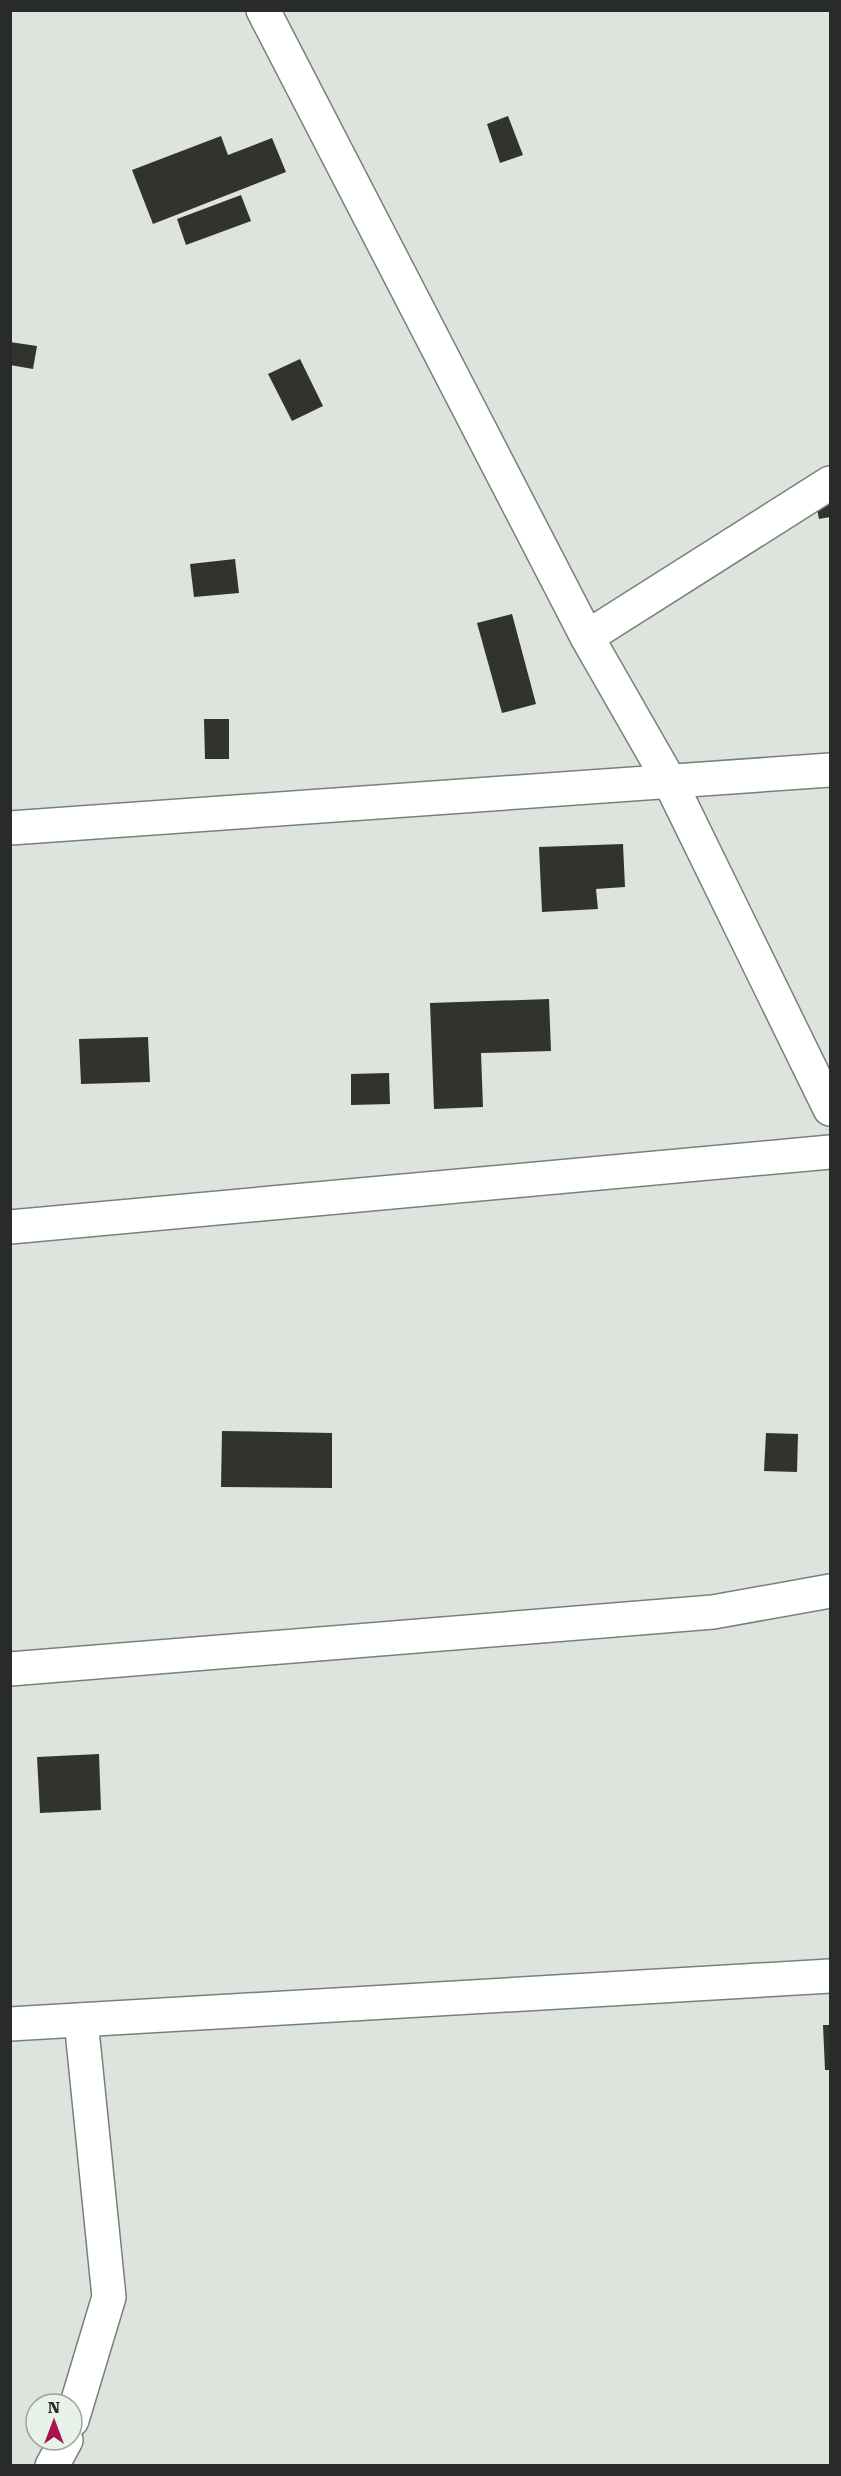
<svg xmlns="http://www.w3.org/2000/svg" width="841" height="2476" font-family="'Roboto Serif',serif">
<rect width="100%" height="100%" fill="#dce4dd"/>
<!-- building -->
<g fill="#31332c">
<path d="M508,116L523,155L500,163L487,124Z"/>
<path d="M221,136L228,155L272,138L286,172L153,224L132,170Z"/>
<path d="M241,195L251,221L186,245L177,219Z"/>
<path d="M10,342L37,346L33,369L10,365Z"/>
<path d="M300,359L323,406L292,421L268,374Z"/>
<path d="M830,492V517L819,519L814,495Z"/>
<path d="M235,559L239,593L194,597L190,564Z"/>
<path d="M512,614L536,704L502,713L477,623Z"/>
<path d="M204,719H229V759H205Z"/>
<path d="M623,844L625,887L596,889L598,909L542,912L539,847Z"/>
<path d="M549,999L551,1051L481,1053L483,1107L434,1109L430,1003Z"/>
<path d="M148,1037L150,1082L81,1084L79,1039Z"/>
<path d="M389,1073L390,1104L351,1105V1074Z"/>
<path d="M222,1431L332,1433V1488L221,1487Z"/>
<path d="M766,1433L798,1434L797,1472L764,1471Z"/>
<path d="M99,1754L101,1810L40,1813L37,1757Z"/>
<path d="M823,2025H830V2070H825Z"/>
</g>
<g fill="none" stroke-linecap="round" stroke-linejoin="round">
<defs>
<g id="minor">
<path d="M263,10L587,637L670,782L830,1109"/>
<path d="M587,637L830,483"/>
<path d="M10,828L830,770"/>
<path d="M10,1227L830,1152"/>
<path d="M10,1669L713,1612L830,1591"/>
<path d="M10,2024L830,1976"/>
<path d="M72,2420L109,2297L81,2020"/>
<path d="M52,2466L66,2440"/>
</g>
</defs>
<!-- minor casing -->
<use href="#minor" stroke="#78807a" stroke-width="36"/>
<!-- minor -->
<use href="#minor" stroke="#fff" stroke-width="33"/>
</g>
<!-- border -->
<rect width="841" height="2476" fill="none" stroke="#282b29" stroke-width="24"/>
<!-- north arrow -->
<g transform="translate(54 2422)"><circle r="28" fill="#e9f1eb" stroke="#9ca29d" stroke-width="1.5"/>
<path d="M0-4.5L10 22L0 15L-10 22Z" fill="#a6134f"/>
<text y="-9" font-size="16" font-weight="bold" text-anchor="middle" fill="#282b29">N</text>
</g>
</svg>
